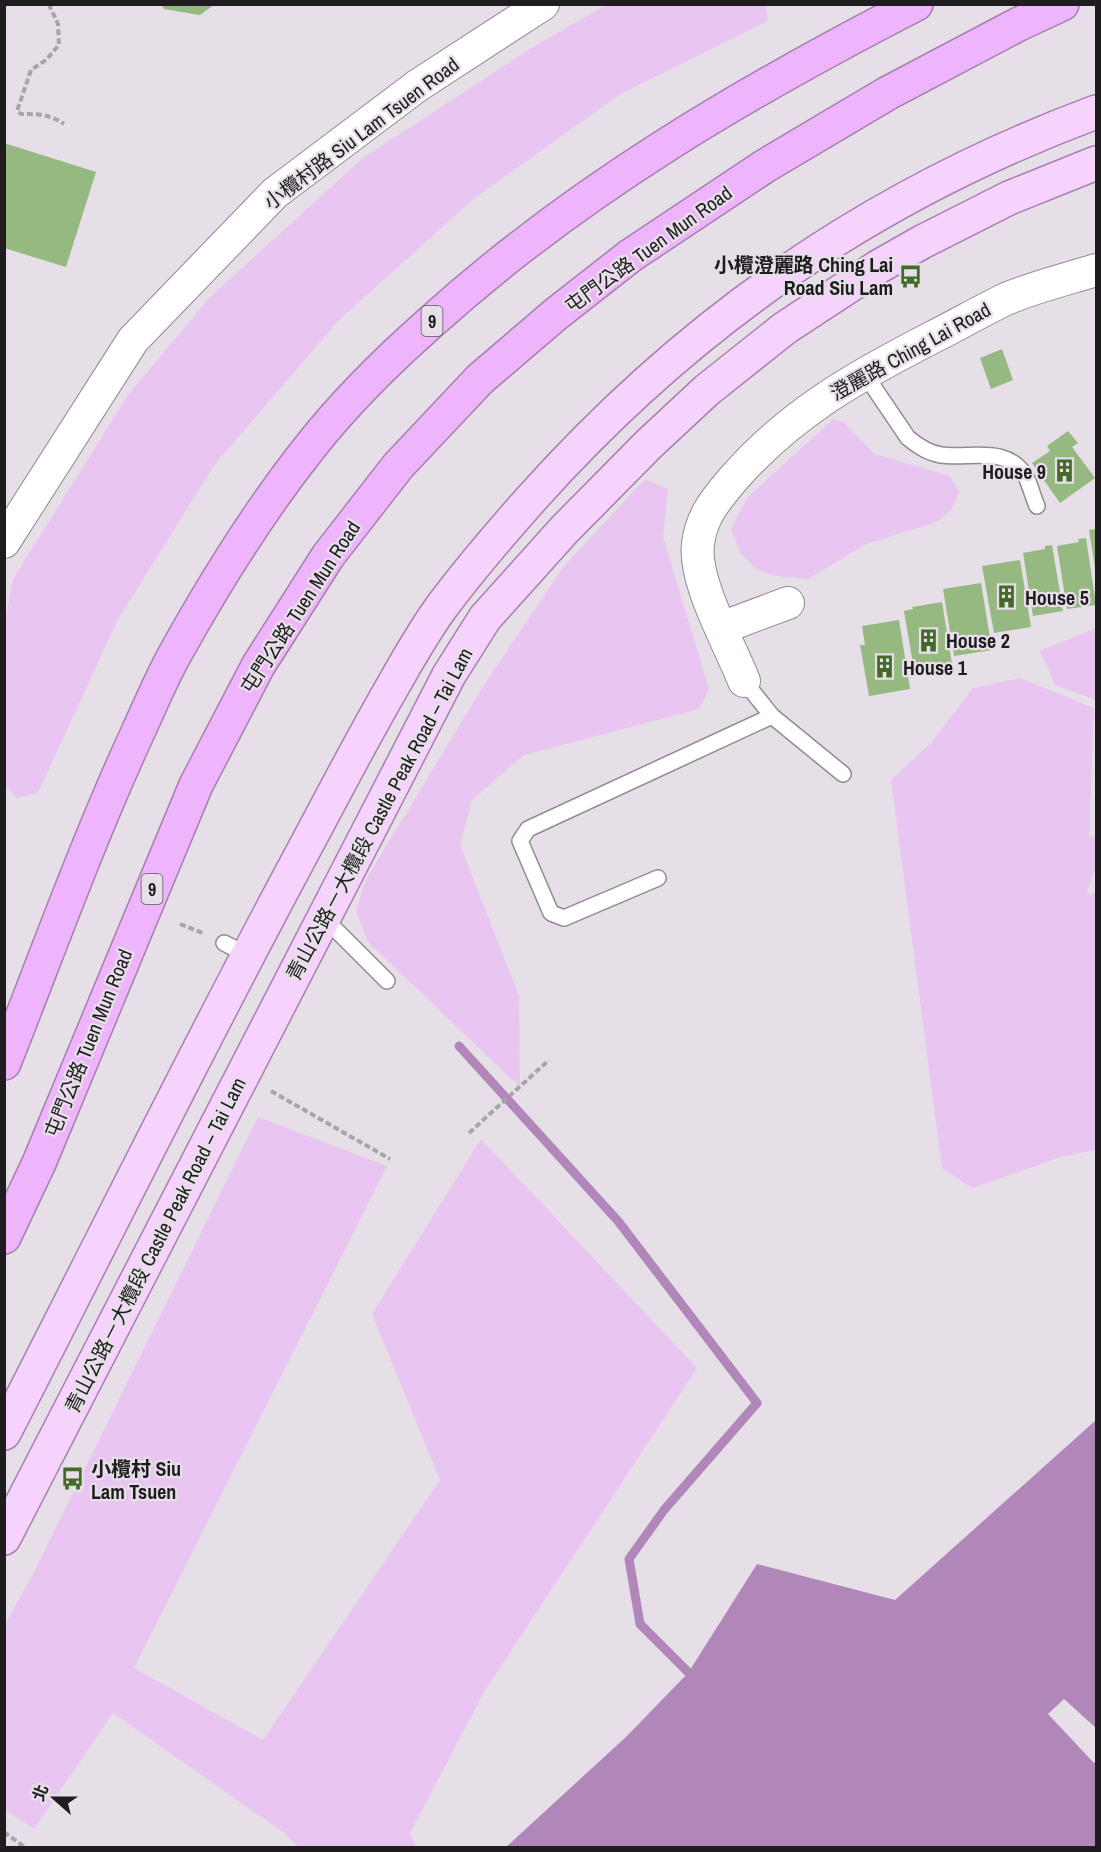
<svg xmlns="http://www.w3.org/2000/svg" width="1101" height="1852" font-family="'Archivo Narrow','Noto Sans TC',sans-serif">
<rect width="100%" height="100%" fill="#e6dfe8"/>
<!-- green -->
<g fill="#e9c5f1">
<path d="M606,5H766L768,21L622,93L476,197L339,320L215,464L117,621L38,793L17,798L4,785V628L13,579L128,395L211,296L363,158L533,47Z"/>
<path d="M833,419L845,423L874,454L950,476L959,492L951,510L937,522L866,544L808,579L777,576L757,570L740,552L731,529L747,498Z"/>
<path d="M645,479L668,489L663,537L709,689L699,709L524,755L472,800L460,845L519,996L520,1087L368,942L356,911L365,881L484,685L564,566Z"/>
<path d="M1096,628V700L1055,685L1040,651Z"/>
<path d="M1020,678L1094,708L1089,836L1096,837V867L1086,894H1096V1150L1061,1157L972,1188L942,1168L891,780L932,742L973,688Z"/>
<path d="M258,1117L387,1166L134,1668L263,1740L440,1480L372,1314L481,1139L697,1368L484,1692L410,1833L416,1847H298L287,1835L113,1713L34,1829L5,1810V1624L34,1572Z"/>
</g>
<!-- water -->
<path fill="#b187ba" d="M1096,1420V1728L1064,1699L1048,1714L1093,1762L1096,1763V1847H506L627,1736L688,1673L757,1564L895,1600Z"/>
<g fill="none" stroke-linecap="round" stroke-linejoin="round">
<!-- stream -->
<path stroke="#b187ba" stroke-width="9" d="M459,1046L618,1221L757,1403L664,1510L629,1559L640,1624L688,1672"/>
</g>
<!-- building -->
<g fill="#95b981">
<path d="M161,4H215L200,15L164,9Z"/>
<path d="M4,143L96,172L66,267L4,248Z"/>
<path d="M1002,349L1013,380L991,389L980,358Z"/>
<path d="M1068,431L1078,443L1072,447L1095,478L1060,503L1032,463L1050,451L1047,446Z"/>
<path d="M1096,529V568H1095L1089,530Z"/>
<path d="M1086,538L1096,605L1067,609L1057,546L1079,542L1078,539Z"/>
<path d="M1052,545L1063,611L1033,616L1023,553L1045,549V546Z"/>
<path d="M1020,560L1031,627L994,633L982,566Z"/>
<path d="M981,583L992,650L954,656L943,589Z"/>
<path d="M942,602L953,670L915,676L904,611L913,609L912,607Z"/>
<path d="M899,620L910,689L869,696L860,645H865L862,626Z"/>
</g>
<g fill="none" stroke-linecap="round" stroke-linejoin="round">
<defs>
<g id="service">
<path d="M864,373L908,438C918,446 928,453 941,455C971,459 1009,444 1027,479C1031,488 1033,497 1037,506"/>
<path d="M744,681L772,716L843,774"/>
<path d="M658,878L564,918L551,913L520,841L528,829L772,716"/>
<path d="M323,917L387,981"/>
<path d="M224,943L248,955"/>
</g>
<g id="minor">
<path d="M4,542L133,340L275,193L417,86L543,4"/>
<path d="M721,628L788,603"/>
<path d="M744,681C730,645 693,581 698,544C701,516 717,498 734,478C791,413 857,376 933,337C957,325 981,311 1006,299C1034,287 1067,279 1096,270"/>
</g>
<g id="primary">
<path d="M4,1433C100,1246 193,1057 292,872C326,809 358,746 394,684C408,659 423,633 440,609C468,571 499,535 531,499C689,322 873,195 1096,112"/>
<path d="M4,1538L449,675L485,618L564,530L649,444L707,390L785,328L878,267L922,242L1009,198L1096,163"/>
</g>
<g id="motorway">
<path d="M4,1063C48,952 88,840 138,732C150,706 161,679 175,654C215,582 259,511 310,447C346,401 388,360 431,322C576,191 743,93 916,4"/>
<path d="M4,1237L39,1163L196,785L258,666L328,556L398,466L480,379L556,314L630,256L765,166L888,93L1019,24L1062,4"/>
</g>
</defs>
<!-- service casing -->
<use href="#service" stroke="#918a92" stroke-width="18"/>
<!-- minor casing -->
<use href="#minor" stroke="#918a92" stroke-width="34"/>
<!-- primary casing -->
<use href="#primary" stroke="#a67faf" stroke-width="36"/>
<!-- motorway casing -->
<use href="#motorway" stroke="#a67faf" stroke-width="36"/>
<!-- path -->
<g stroke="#a9a3ab" stroke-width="4" stroke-dasharray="6 3" stroke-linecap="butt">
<path d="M51,4L50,7L58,24L59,45L46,60L31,70L17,111L21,114C37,114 50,114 64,124"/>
<path d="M180,924L205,934"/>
<path d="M271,1091L390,1159"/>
<path d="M469,1133L549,1060"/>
<path d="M4,1832L26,1848"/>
</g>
<!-- service -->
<use href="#service" stroke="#fff" stroke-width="15"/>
<!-- minor -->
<use href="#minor" stroke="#fff" stroke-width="32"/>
<!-- primary -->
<use href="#primary" stroke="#f5d3fd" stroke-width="33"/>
<!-- motorway -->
<use href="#motorway" stroke="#efb5fc" stroke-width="33"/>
</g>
<!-- icons -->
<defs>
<symbol id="bus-bare" viewBox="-9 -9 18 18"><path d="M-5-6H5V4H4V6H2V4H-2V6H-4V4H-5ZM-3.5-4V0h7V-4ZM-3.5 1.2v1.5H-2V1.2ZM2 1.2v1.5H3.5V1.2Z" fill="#436b27" stroke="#e6dfe8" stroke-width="2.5" paint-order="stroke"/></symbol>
<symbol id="building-bare" viewBox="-9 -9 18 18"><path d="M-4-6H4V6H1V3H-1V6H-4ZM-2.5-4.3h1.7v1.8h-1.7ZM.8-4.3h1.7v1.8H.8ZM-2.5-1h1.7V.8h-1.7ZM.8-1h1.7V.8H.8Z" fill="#436b27" stroke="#e6dfe8" stroke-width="2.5" paint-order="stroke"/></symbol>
</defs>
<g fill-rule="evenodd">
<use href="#bus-bare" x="894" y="260" width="33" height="33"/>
<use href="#building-bare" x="1048" y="454" width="33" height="33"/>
<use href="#building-bare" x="990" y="580" width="33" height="33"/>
<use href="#building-bare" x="912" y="624" width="33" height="33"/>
<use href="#building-bare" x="868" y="650" width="33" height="33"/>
<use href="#bus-bare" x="56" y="1462" width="33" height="33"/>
</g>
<g text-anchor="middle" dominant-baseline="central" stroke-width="4.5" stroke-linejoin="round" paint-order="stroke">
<!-- shield labels -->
<g fill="#e6dfe8" stroke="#5b565b" stroke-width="1.5">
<rect x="421.5" y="306" width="21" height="30" rx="4.5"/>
<rect x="141.5" y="874" width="21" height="30" rx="4.5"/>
</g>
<g font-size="18" font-weight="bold" fill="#1f1c1f">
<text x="432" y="321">9</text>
<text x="152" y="889">9</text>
</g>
<!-- street labels -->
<g font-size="20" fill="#1f1c1f" stroke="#e6dfe8">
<text transform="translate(361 133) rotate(-37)">小欖村路 Siu Lam Tsuen Road</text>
<text transform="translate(648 249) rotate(-36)">屯門公路 Tuen Mun Road</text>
<text transform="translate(910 351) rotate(-29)">澄麗路 Ching Lai Road</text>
<text transform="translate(300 607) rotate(-57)">屯門公路 Tuen Mun Road</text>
<text transform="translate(379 814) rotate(-62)">青山公路－大欖段 Castle Peak Road – Tai Lam</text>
<text transform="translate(88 1043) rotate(-68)">屯門公路 Tuen Mun Road</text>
<text transform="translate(155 1245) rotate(-63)">青山公路－大欖段 Castle Peak Road – Tai Lam</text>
</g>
<!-- poi labels -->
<g font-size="20" font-weight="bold" fill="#1f1c1f" stroke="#e6dfe8" text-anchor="start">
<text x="893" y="264" text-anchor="end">小欖澄麗路 Ching Lai<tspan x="893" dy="23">Road Siu Lam</tspan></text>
<text x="1046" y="471" text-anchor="end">House 9</text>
<text x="1025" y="597">House 5</text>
<text x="946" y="640">House 2</text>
<text x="903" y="667">House 1</text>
<text x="91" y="1468">小欖村 Siu<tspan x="91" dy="23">Lam Tsuen</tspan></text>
</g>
</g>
<!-- border -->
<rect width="1101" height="1852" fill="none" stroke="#1f1c1f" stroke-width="12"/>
<!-- north arrow -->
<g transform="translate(54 1798) rotate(291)" stroke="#e6dfe8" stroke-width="4.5" paint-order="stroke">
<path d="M0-4.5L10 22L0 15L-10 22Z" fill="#1f1c1f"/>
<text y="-9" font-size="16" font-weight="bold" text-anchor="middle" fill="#1f1c1f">北</text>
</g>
</svg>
